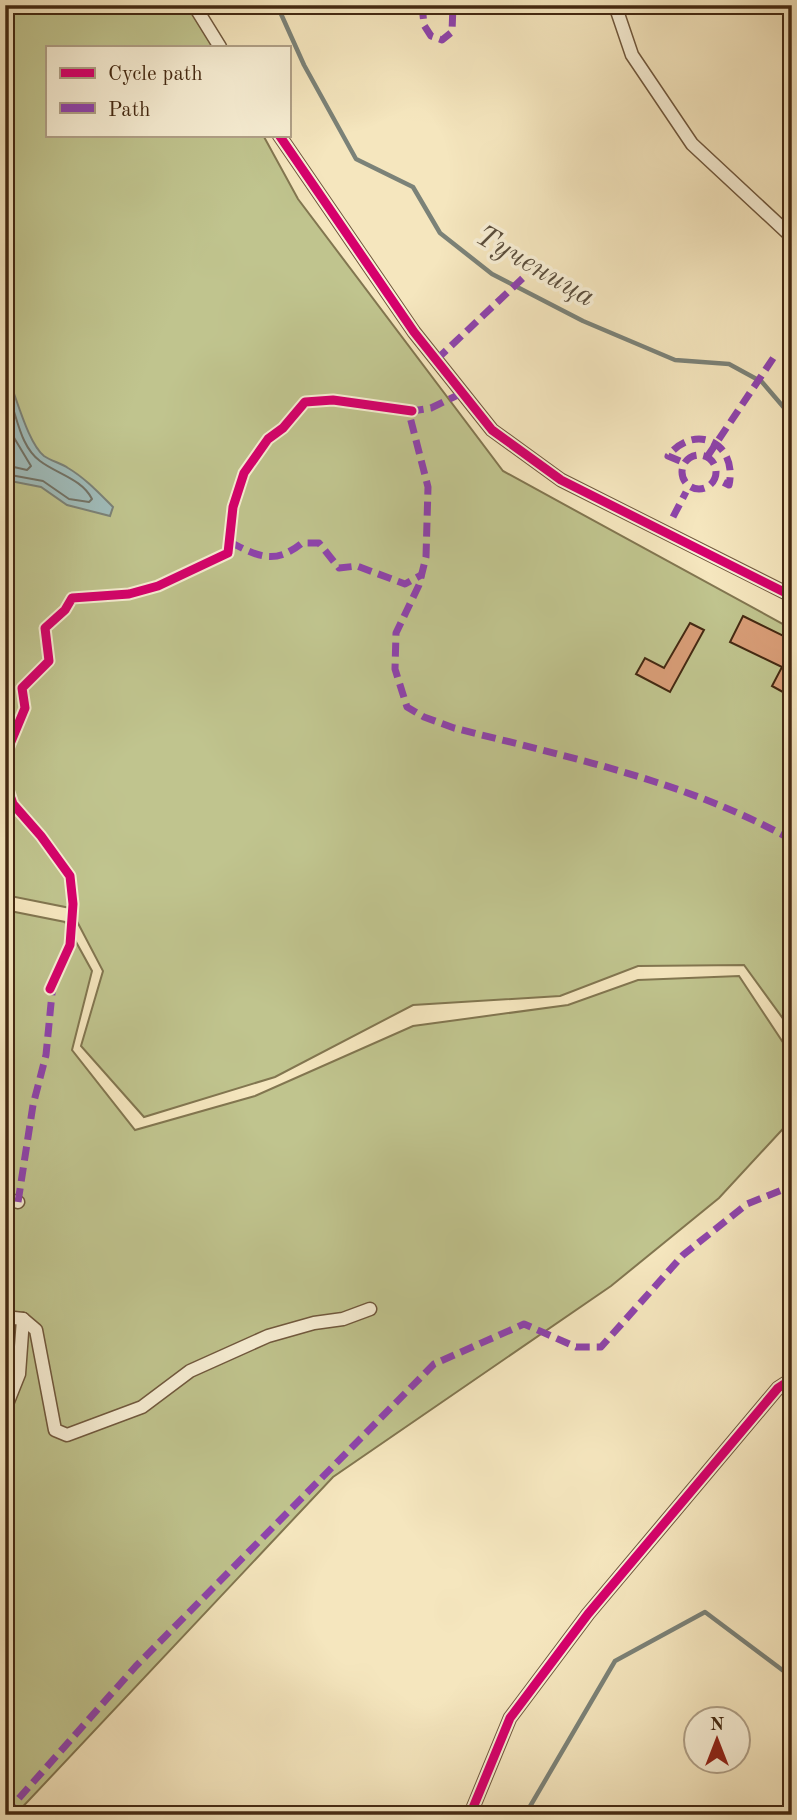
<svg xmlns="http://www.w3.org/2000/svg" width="797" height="1820" font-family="'Old Standard TT',serif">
<rect width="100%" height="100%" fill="#f5e6be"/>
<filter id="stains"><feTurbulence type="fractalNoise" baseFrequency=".00286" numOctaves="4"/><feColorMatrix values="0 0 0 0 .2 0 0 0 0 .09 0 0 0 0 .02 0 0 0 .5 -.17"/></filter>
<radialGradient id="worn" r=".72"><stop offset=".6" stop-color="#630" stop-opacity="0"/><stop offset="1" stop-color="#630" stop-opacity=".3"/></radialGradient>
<!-- green -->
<g fill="#c0c48e" stroke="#827650" stroke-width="2">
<path d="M5,5H194L214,47H47V135H263L298,199L503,471L792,629V1031L744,965L638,966L560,996L413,1005L275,1077L144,1117L81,1046L103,971L70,908L5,895Z"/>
<path d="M5,910L65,922L92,971L72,1050L135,1130L255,1096L413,1026L568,1005L638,980L739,976L792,1056V1119L719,1198L611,1286L333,1477L15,1815H5Z"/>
</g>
<!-- water -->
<path fill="#a0bdbc" stroke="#7b8278" stroke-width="2" d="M6,373C16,394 27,442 44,456C51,461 61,463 68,468C85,478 99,493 113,507L110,516L67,505L41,487L5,480Z"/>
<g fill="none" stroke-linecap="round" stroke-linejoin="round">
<!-- shore -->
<g stroke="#727367" stroke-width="2">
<path d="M5,388C17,410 18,445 40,461C57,474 82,479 92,499L89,502L69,499L43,481L5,474"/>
<path d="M5,410L13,436L31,466L27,470L5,465"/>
</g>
<!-- stream -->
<g stroke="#7b8278" stroke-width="4.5">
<path d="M277,5L304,65L356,159L413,187L440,233L492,274L583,321L675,360L729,364L762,382L792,417"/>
<path d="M525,1815L615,1661L705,1612L785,1672L792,1661"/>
</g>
</g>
<!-- building -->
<g fill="#d89d77" stroke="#442912" stroke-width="2">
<path d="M743,616L792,640V654L786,664L792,667V697L772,686L782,667L730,642Z"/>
<path d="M690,623L704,630L670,692L636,674L645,658L664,668Z"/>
</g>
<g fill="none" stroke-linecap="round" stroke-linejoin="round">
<defs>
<g id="street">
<path d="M194,5L220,47"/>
<path d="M615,5L632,55L692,144L792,237"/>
<path d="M279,135L414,332L492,430L561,480L792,596"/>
<path d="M5,1199L18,1202"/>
<path d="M5,1317L23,1319L36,1330L55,1430L67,1435L142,1407L190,1371L268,1336L314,1323L343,1319L370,1309"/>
<path d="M5,1409L19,1374L23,1319"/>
<path d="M470,1815L510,1718L588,1614L778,1388L792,1379"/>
</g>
</defs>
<!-- street casing -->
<use href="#street" stroke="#70583d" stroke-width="15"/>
<!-- street -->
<use href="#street" stroke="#f8efd5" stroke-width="12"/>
<!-- quiet -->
<g stroke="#8e44ad" stroke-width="7" stroke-dasharray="14 7" stroke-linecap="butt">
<path d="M422,5L424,25L431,36L442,40L452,32L453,5"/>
<path d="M436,360L524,277L539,256"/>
<path d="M462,393L431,408L412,411L410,417L428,487L426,557L419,585L396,633L395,669L407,707L424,717L454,728C568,757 689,782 792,840"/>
<circle cx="699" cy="472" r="17"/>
<path d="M707,457L774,357"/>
<path d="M680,461L668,456C695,422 738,443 729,485L715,478"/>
<path d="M673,517L686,492"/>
<path d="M230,542C259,557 275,565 302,543H319L339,568L357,566L405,584L423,574"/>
<path d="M18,1202L33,1105L46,1055L53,983"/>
<path d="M5,1814L136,1666L434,1364L524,1324L576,1347H601L683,1255L747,1204L792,1186"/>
</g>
<defs>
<g id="cycleway">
<path d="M279,135L414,332L492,430L561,480L792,596"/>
<path d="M5,756L25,708L22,688L49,661L45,628L65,610L72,598L129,594L158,586L228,553L233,507L244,473L268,439L283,428L305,402L333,400L412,411"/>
<path d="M5,781L13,804L41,836L70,876L73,904L70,945L50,989"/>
<path d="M470,1815L510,1718L588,1614L778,1388L792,1379"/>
</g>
</defs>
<!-- cycleway casing -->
<use href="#cycleway" stroke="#f8efd5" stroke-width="13"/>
<!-- cycleway -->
<use href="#cycleway" stroke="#d6006c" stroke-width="9"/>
</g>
<g text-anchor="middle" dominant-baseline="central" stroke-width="7" stroke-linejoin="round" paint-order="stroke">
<!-- water labels -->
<g font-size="30" font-style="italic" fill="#5b4e3c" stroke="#f8efd5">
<text transform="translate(535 267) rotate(30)">Тученица</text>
</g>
</g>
<!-- margin -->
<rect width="797" height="1820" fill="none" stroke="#f5e6be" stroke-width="28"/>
<rect x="7" y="7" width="783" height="1806" fill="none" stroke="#442912" stroke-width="3.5"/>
<rect x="14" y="14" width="769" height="1792" fill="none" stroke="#442912" stroke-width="2"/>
<!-- legend -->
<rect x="46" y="46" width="245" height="91" fill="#f8efd5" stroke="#b0a087" stroke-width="2"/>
<rect x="60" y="68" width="35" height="10" fill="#d6006c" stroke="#b0a087" stroke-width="2"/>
<text x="108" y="80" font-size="21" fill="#442912">Cycle path</text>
<rect x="60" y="103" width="35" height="10" fill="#8e44ad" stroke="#b0a087" stroke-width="2"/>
<text x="108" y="116" font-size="21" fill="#442912">Path</text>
<!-- north arrow -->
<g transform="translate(717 1740)"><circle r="33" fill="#f8efd5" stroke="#b0a087" stroke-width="2"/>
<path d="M0-5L12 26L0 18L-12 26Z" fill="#8f2418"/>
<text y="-10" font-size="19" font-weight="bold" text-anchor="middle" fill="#442912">N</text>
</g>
<rect width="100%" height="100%" filter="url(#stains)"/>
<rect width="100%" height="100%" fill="url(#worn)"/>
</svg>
